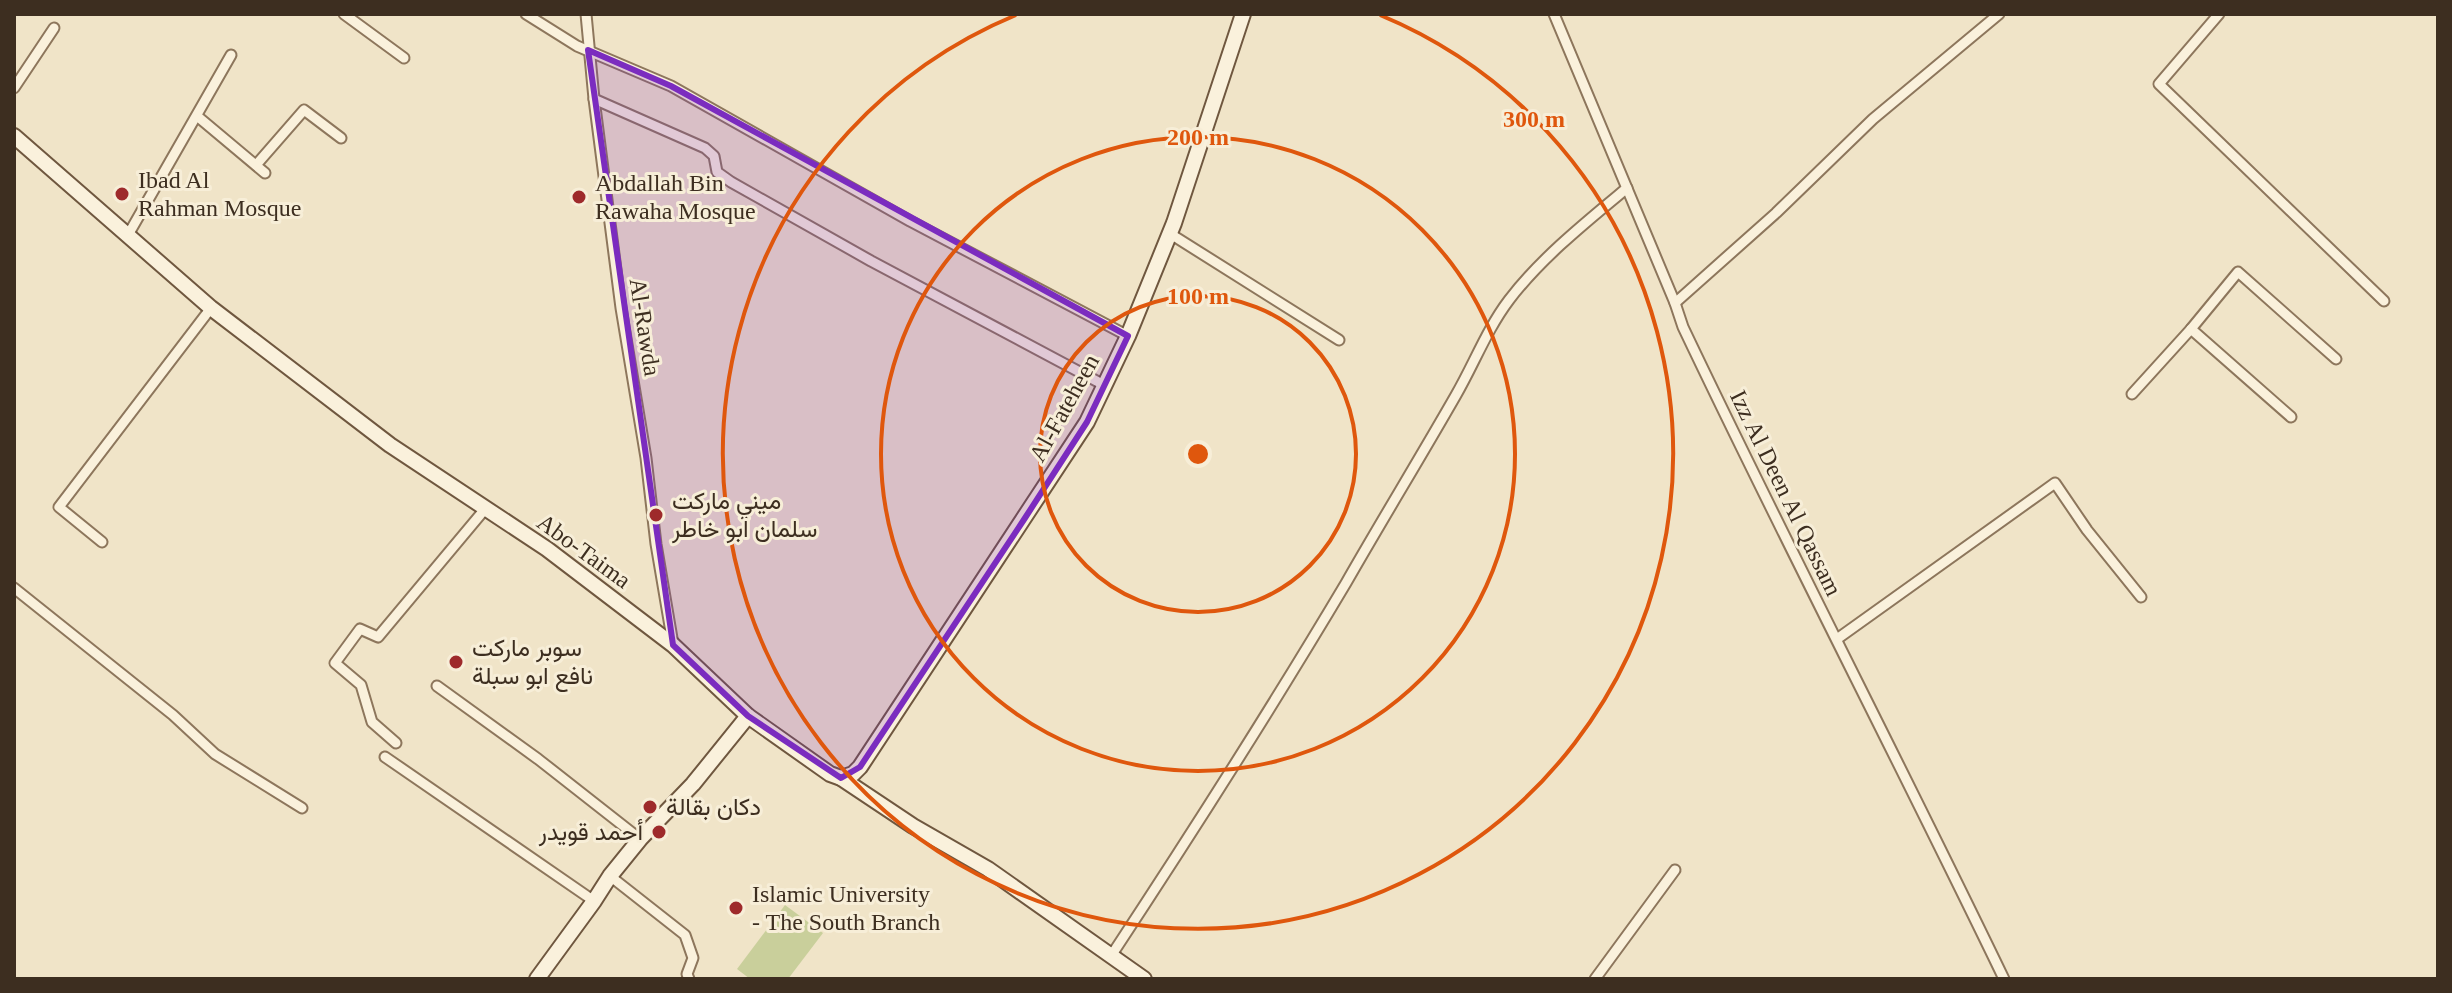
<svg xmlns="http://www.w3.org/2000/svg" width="2452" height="993" font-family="'Times New Roman',Vazirmatn,serif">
<rect width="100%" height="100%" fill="#f0e4c8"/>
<!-- green -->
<path fill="#c9cf9b" d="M785,905L823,933L788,979H750L737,969Z"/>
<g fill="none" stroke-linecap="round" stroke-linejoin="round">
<defs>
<g id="street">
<path d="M344,14L404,58"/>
<path d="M526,14L577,46L671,86L910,221L1128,336"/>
<path d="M586,14L594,99L621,308L646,458L656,544L673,644"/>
<path d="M1554,14L1675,303L1683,327C1787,546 1899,761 2004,979"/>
<path d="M2219,14L2159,84L2384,301"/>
<path d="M14,88L54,28"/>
<path d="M594,99L705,148L714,156L717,172L731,182L871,261L1104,385"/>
<path d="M197,116L265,173"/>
<path d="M256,165L304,110L341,138"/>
<path d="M1169,233L1339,340"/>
<path d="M128,235L231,55"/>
<path d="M1675,303L1776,213L1873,119L1999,14"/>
<path d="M2191,329L2291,417"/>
<path d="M2132,394L2191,329L2238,272L2336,359"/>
<path d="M102,542L59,507L211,308"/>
<path d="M14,588L173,715L215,754L302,808"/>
<path d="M1837,639L2055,483L2087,530L2141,597"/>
<path d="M437,686L538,759L640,839"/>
<path d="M396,743L372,722L361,685L335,663L360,629L378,637L485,509"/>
<path d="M385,757L594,901"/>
<path d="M610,876L685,935L693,958L687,974L689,979"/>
<path d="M1111,956C1192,833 1271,709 1346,583C1382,520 1420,458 1456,395C1474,364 1487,329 1509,300C1541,258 1586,222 1627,188"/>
<path d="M1595,979L1675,870"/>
</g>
<g id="secondary">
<path d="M14,136L211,308L390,445L547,549L673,645L748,716L830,774L841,778L913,826L988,869L1144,979"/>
<path d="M841,778L853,774L860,767L1087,422L1128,336L1174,223L1243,14"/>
<path d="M537,979L594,901L610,876L640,839L693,784L748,716"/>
</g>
</defs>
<!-- street casing -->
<use href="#street" stroke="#8d765c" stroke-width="13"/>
<!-- secondary casing -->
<use href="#secondary" stroke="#6f573f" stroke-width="18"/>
<!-- street -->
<use href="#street" stroke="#faf1dc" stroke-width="9"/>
<!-- secondary -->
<use href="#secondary" stroke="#faf1dc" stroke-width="14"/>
</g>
<!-- marked area -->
<path fill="#7b2cbf" fill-opacity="0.2" stroke="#7b2cbf" stroke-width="6" stroke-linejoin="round" d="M588,50L671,86L1128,336L1087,422L1025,518L860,767L841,778L748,716L673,645Z"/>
<!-- distance rings -->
<g fill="none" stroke="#df570d" stroke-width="4">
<circle cx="1198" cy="454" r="158"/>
<circle cx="1198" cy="454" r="317"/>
<path d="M1380 15A475 475 0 1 1 1016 15"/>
</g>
<!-- markers -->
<g fill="#9e2a2b" stroke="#f7eed8" stroke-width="3">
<circle cx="122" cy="194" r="8"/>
<circle cx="579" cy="197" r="8"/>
<circle cx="656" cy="515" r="8"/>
<circle cx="456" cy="662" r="8"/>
<circle cx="650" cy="807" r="8"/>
<circle cx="659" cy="832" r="8"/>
<circle cx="736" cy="908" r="8"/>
</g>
<g text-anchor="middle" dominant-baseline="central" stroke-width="6" stroke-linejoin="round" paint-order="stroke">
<!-- poi labels -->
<g font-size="24" fill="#3d2e20" stroke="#f7eed8" text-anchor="start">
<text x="138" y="180">Ibad Al<tspan x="138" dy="28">Rahman Mosque</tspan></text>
<text x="595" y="183">Abdallah Bin<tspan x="595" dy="28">Rawaha Mosque</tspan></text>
<text x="672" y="501">ميني ماركت<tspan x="672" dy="28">سلمان ابو خاطر</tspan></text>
<text x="472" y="648">سوبر ماركت<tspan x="472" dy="28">نافع ابو سبلة</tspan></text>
<text x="666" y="807">دكان بقالة</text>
<text x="643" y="832" text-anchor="end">أحمد قويدر</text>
<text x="752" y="894">Islamic University<tspan x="752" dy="28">- The South Branch</tspan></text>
</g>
<!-- street labels -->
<g font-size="24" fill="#3d2e20" stroke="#f7eed8">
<text transform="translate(645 327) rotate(81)">Al-Rawda</text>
<text transform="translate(1064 408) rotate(-61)">Al-Fateheen</text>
<text transform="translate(1786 493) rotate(64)">Izz Al Deen Al Qassam</text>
<text transform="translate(584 551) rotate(36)">Abo-Taima</text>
</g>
</g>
<circle cx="1198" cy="454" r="12" fill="#df570d" stroke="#f7eed8" stroke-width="4"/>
<g font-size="24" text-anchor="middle" font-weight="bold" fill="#df570d" stroke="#f7eed8" stroke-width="6" stroke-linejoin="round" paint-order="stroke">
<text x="1534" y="127">300 m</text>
<text x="1198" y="145">200 m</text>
<text x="1198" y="304">100 m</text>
</g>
<!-- border -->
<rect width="2452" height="993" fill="none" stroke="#3d2e20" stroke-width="32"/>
</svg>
